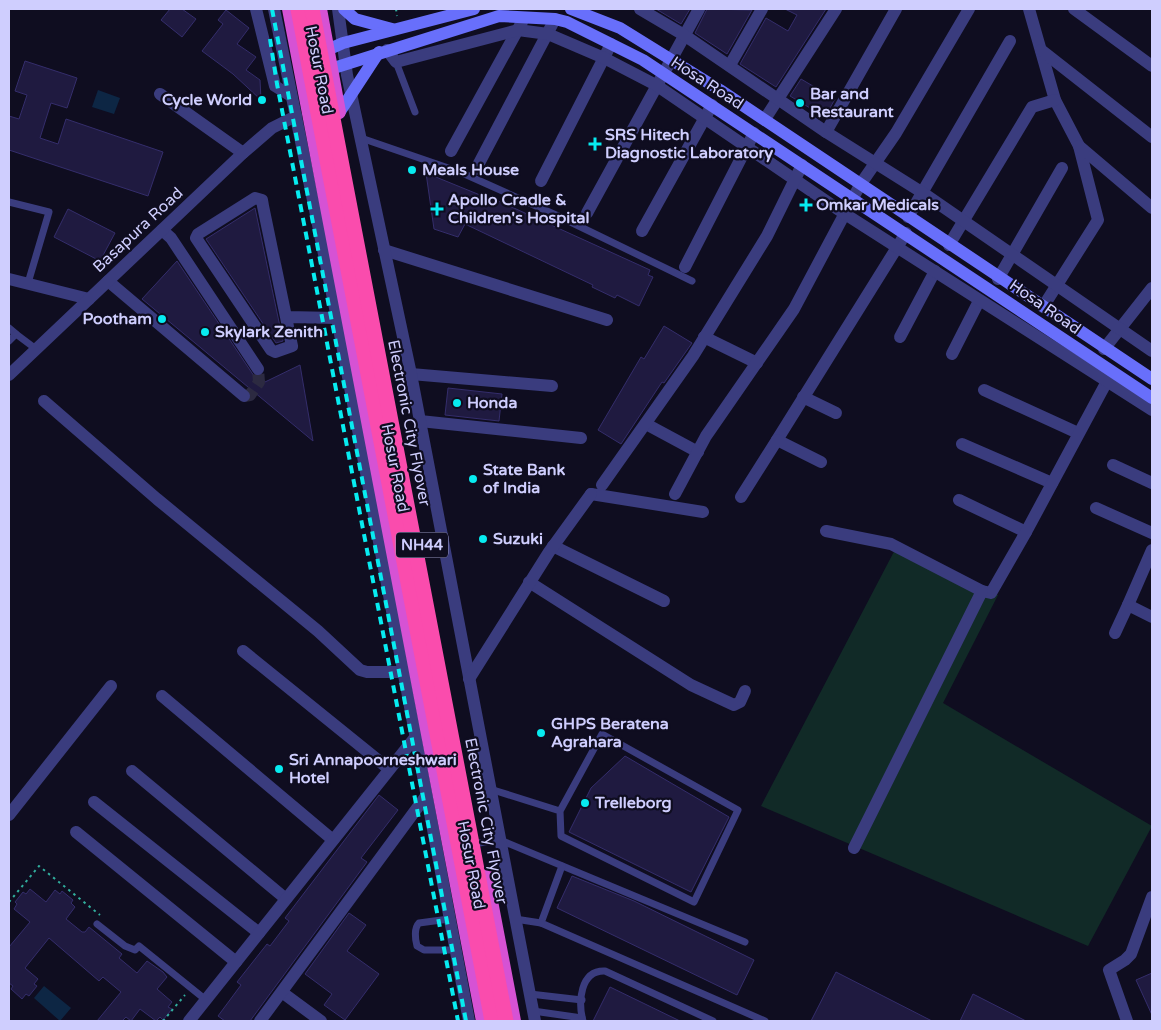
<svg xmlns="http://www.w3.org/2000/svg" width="1161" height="1030" font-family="'Varela Round',sans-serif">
<rect width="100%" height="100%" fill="#0f0d20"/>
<!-- green -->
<path fill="#112a27" d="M899,542L998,595L943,703L1152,826L1088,946L761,806Z"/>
<!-- water -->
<g fill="#0d2644">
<path d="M98,90L120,98L114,114L92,107Z"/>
<path d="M44,986L71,1008L60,1021L34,998Z"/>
</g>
<!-- building -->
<g fill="#1f1a40" stroke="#342d6b">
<path d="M170,9H182L196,19L182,37L161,20Z"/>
<path d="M656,9H690L681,24Z"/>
<path d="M707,9L752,10L727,54L695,33Z"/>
<path d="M785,9H826L776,87L740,64L766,18L788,31L797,15Z"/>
<path d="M226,10L249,28L237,44L256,57L246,70L260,80L261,100L233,74L202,51L223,24L218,20Z"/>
<path d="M25,61L77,78L67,108L51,103L40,138L58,144L66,119L163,152L148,196L9,150V116L19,119L27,95L15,91Z"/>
<path d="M801,79L835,99L825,117L790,96Z"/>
<path d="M426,173L480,195L481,193L650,270L648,275L653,277L639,306L617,295L615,298L592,287L593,285L465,224L458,237L434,229Z"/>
<path d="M255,208L283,341L276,343L206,239Z"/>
<path d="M68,209L115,233L100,261L54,237Z"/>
<path d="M177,261L254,376H261L265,382L300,365L313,441L142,299Z"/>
<path d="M664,326L692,343L664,383L662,382L621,444L598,430L641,357L644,359Z"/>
<path d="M448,388L502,394L499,421L445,415Z"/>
<path d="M625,756L729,817L691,892L569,832L591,788Z"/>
<path d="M379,795L398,810L361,858L367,862L250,1021H225L218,1016L241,985L237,982L267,944L270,946L289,921L285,918Z"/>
<path d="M572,876L634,901L754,960L737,995L557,908Z"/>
<path d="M30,889L46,902L55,890L60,894L62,891L73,900L71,903L75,907L66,919L82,932H85L89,927L122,954L119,958L137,973L147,961L163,972L167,977L157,989L172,1002L168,1007L172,1009L163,1020L160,1017L156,1021L140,1009L131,1021L126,1017L122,1021H97L121,992L103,977L99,981L49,938L25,968L38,979L34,984L37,986L29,996L26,994L22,999L11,989L13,986L9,983V947L30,922L14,909L17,904L15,902L23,892L26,894Z"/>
<path d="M349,913L366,925L347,951L379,974L345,1020L324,1005L332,994L305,974Z"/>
<path d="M836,972L932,1021H811Z"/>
<path d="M1152,973V1015L1136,980Z"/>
<path d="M610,987L680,1021H593Z"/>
<path d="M973,994L1026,1021H960Z"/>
</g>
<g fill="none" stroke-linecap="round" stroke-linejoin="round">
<!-- minor-tunnel -->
<path stroke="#2c2a41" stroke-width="12" stroke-dasharray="12 6" stroke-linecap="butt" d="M244,396L250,395L259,382L258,369"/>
<!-- path -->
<g stroke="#31ae9d" stroke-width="2" stroke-dasharray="2.5 4" stroke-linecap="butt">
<path d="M396,9L397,16"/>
<path d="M9,902L39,866L100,915"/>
<path d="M163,1021L185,995"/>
</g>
<!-- service -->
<g stroke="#3a3c7e" stroke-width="7">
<path d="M396,62L415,112"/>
<path d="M361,138L460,172L556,215L692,281"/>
<path d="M9,202L49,212L28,283"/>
<path d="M9,328L16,334L9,341"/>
<path d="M16,334L36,349"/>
<path d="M490,789L560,811L602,734L738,810L694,902L561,836L560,811"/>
<path d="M479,843L500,840L745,942"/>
<path d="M562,866L541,923L765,1021"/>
<path d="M449,919L419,923C414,928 415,939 417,946L424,950H455"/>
<path d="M515,919L541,923"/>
<path d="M97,924L125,946L135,950L139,946L206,1000"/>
<path d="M530,994L582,1000"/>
<path d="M533,1011L582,1018"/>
<path d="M583,1021C578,1002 580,970 605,971L713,1021"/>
</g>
<!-- minor -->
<g stroke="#3a3c7e" stroke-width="12">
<path d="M1029,9L1055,100L1079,146L1098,220L1043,307"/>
<path d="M1074,9L1152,66"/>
<path d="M1041,50L1152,137"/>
<path d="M730,65L762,9"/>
<path d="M160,94L243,153"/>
<path d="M765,119L836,9"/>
<path d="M826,132L896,9"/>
<path d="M1079,146L1152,208"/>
<path d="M451,151L522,22"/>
<path d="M476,169L555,19"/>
<path d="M541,181L611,44"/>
<path d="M587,213L699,9"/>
<path d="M908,217L1010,41"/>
<path d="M162,230L171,238L258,369"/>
<path d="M642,231L712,105"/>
<path d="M949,245L1032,107L1055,100"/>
<path d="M384,250L607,320"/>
<path d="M685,267L754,133"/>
<path d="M998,279L1062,168"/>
<path d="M108,281L244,396"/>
<path d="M286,317L263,206L262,200L255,198L198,234L196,238L271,350L275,352L292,346L286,317L337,318"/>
<path d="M704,337L757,363"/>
<path d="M900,337L935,271"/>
<path d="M1104,349L1152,288"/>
<path d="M952,354L979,301"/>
<path d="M411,374L552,386"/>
<path d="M984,390L1078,433"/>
<path d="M803,397L836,413"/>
<path d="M44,401L157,499L318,631L360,670L367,672H402"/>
<path d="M420,421L581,438"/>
<path d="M646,424L698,452"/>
<path d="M777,440L906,233"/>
<path d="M962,444L1052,483"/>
<path d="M1113,465L1152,483"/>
<path d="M591,494L703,512"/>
<path d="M675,494L706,436L794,309L860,185L896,133L969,9"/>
<path d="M741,497L777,440L821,462"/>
<path d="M959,500L1026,532"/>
<path d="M1096,508L1152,533"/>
<path d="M826,531L891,544L982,591L991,593L1026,532L1112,372"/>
<path d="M553,546L664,601"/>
<path d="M529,582L691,685L734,705L740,702L745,691"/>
<path d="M1128,605L1152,550"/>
<path d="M1115,633L1128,605L1152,617"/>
<path d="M243,651L389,769"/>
<path d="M162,696L333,840"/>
<path d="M132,771L286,899"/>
<path d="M94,802L259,933"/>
<path d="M9,815L111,686"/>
<path d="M76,832L236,962"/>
<path d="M854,848L982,591"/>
<path d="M283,993L321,1021"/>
<path d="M189,1021L421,730"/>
<path d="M260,1021L426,796"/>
<path d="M1127,1021L1109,970L1125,960L1131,954L1152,897"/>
</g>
<!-- tertiary -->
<g stroke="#3a3c7e" stroke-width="12">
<path d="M256,9L275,86L291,96"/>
<path d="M274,9L337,318L469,1021"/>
<path d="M338,9L347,75L411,374L535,1021"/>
<path d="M640,9L684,35L826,132L923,193L1152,351"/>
<path d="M387,50L396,62L518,30L548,34L604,58L656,85L845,214L1152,410"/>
<path d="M9,279L89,299"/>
<path d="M9,375L243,153L272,128L296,116"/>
<path d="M602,485L693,356L767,236L802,165"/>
<path d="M469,679L549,552L591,494"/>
</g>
<!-- secondary -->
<g stroke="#686ffb" stroke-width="12">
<path d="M344,9L355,19L392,29"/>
<path d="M571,9L620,28L720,90L1152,379"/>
<path d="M318,54L343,43L474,9"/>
<path d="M321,72L499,16L555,19L567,22L643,60L1152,398"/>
<path d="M339,113L379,52"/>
</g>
<!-- trunk -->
<g stroke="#d652d4" stroke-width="14">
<path d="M289,9L483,1021"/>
<path d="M320,9L339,112"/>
<path d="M486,875L514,1021"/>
</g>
<!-- rail -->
<g stroke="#07ebf0" stroke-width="4" stroke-dasharray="8 6" stroke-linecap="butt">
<path d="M272,9L466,1021"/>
<path d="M270,39L277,84L458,1021"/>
</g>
<!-- motorway-bridge -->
<g stroke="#fa4cad" stroke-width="15">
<path d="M298,9L492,1021"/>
<path d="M312,9L506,1021"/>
</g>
</g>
<!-- markers -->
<g fill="#07ebf0" stroke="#0f0d20" stroke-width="2">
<circle cx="262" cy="100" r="5"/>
<circle cx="800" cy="103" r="5"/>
<path d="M592.5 136.5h5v5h5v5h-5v5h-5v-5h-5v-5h5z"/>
<circle cx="412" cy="170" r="5"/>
<path d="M803.5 197.5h5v5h5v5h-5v5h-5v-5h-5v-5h5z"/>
<path d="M434.5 201.5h5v5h5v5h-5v5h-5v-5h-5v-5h5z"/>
<circle cx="162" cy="319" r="5"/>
<circle cx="205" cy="332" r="5"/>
<circle cx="457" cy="403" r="5"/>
<circle cx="473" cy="479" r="5"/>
<circle cx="483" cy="539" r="5"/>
<circle cx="541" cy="733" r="5"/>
<circle cx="279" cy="769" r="5"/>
<circle cx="585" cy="803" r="5"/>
</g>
<g text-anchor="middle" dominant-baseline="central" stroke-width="4.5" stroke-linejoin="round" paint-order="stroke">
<!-- shield labels -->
<rect fill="#0f0d20" stroke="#9594bb" stroke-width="1" x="396" y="532.5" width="52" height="25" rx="4"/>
<g font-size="15" font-weight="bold" fill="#cfcefe">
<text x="422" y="545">NH44</text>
</g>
<!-- street labels -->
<g font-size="16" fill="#cfcefe" stroke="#0f0d20">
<text transform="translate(319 70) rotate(79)">Hosur Road</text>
<text transform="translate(707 83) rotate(33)">Hosa Road</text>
<text transform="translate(138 230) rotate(-43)">Basapura Road</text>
<text transform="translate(1045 307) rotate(35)">Hosa Road</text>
<text transform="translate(409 423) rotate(79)">Electronic City Flyover</text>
<text transform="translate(395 468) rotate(79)">Hosur Road</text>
<text transform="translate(486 821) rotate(79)">Electronic City Flyover</text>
<text transform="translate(471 865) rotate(79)">Hosur Road</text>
</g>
<!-- poi labels -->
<g font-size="16" font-weight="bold" fill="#cfcefe" stroke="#0f0d20" text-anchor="start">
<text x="810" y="94">Bar and<tspan x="810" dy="18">Restaurant</tspan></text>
<text x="252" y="100" text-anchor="end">Cycle World</text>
<text x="605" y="135">SRS Hitech<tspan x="605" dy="18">Diagnostic Laboratory</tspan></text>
<text x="422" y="170">Meals House</text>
<text x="448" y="200">Apollo Cradle &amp;<tspan x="448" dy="18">Children's Hospital</tspan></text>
<text x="816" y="205">Omkar Medicals</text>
<text x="152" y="319" text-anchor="end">Pootham</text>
<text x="215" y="332">Skylark Zenith</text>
<text x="467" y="403">Honda</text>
<text x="483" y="470">State Bank<tspan x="483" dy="18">of India</tspan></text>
<text x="493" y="539">Suzuki</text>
<text x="551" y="724">GHPS Beratena<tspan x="551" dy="18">Agrahara</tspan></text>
<text x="289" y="760">Sri Annapoorneshwari<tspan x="289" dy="18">Hotel</tspan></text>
<text x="595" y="803">Trelleborg</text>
</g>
</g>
<!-- border -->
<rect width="1161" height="1030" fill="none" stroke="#cfcefe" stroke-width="20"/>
</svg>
